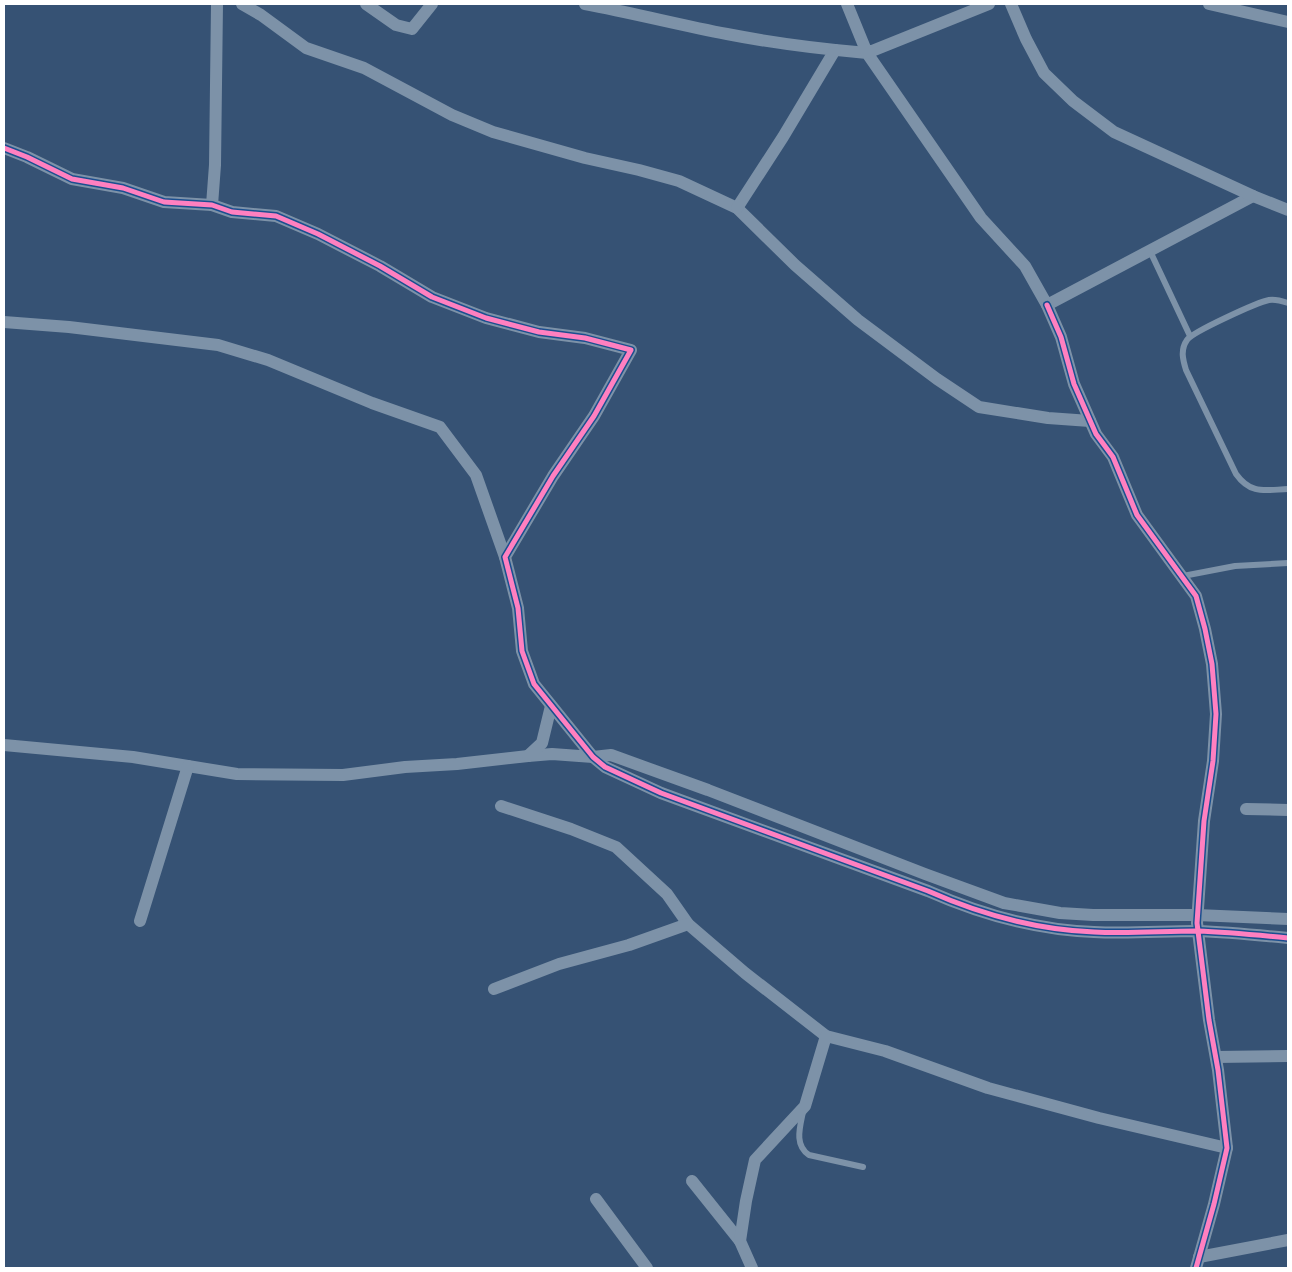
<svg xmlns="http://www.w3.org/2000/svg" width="1292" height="1272" font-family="'Noto Sans',sans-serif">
<rect width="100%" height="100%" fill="#365274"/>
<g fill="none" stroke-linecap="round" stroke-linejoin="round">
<!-- service -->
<g stroke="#7d92a8" stroke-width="6">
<path d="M1150,251L1190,336"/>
<path d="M1288,303C1282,301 1276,299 1269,300C1258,302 1192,332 1187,340C1180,350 1183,360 1186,370L1236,474C1251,495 1265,490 1288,489"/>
<path d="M1183,576L1235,566L1288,563"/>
<path d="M803,1112C800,1127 794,1145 809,1155L863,1167"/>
</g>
<!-- minor -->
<g stroke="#7d92a8" stroke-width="12">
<path d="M242,4L261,15L306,48L364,68L452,115L493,132L585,158L639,170L679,181L737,208L795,265L858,320L937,379L979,407L1048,418L1090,421"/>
<path d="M366,4L396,25L412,29L432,4"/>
<path d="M585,4C633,13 680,25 727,34C773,43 821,49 867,53L981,218L1025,266L1047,305L1253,196"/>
<path d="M847,4L867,53L989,4"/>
<path d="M1011,4L1026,39L1044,73L1073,101L1114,132L1253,196L1288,210"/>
<path d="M1209,4L1288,22"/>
<path d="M4,148L27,157L72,179L123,188L164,202L212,205L232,212L276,216L318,234L380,266L432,297L486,318L539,332L585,338L631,350L594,416L553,476L505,557L518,608L522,651L534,684L593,757L605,767L661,793L928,891C980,914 1037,930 1094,932C1128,934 1163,931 1197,931C1227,932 1258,935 1288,938"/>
<path d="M212,205L215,165L217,4"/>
<path d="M737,208L783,137L835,50"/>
<path d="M1047,305L1061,337L1074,384L1096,434L1113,457L1137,515L1196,596L1205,629L1212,664L1216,714L1213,761L1204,821L1197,923L1209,1020L1218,1070L1227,1148L1214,1204L1196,1268"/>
<path d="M4,322L69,327L218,345L268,360L372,403L440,427L476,475L505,557"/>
<path d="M4,745L133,757L237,774L343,775L405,767L457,764L528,756L552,754L593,757L611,755L708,790L925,874L1004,903L1060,913L1093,915H1197L1288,919"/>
<path d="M528,756L542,743L551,706"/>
<path d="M501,806L571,829L616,847L667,894L688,924L745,973L826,1036L885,1051L988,1088L1099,1118L1227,1148"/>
<path d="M1246,809L1288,810"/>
<path d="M140,921L188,766"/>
<path d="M494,989L559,964L629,945L688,924"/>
<path d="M1216,1057L1288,1056"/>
<path d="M692,1181L740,1241"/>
<path d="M596,1199L647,1268"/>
<path d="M1199,1257L1288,1240"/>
<path d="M752,1268L740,1241L746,1201L755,1160L805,1106L826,1036"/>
</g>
<defs>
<g id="cycleway">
<path d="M4,148L27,157L72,179L123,188L164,202L212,205L232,212L276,216L318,234L380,266L432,297L486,318L539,332L585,338L631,350L594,416L553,476L505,557L518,608L522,651L534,684L593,757L605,767L661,793L928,891C980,914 1037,930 1094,932C1128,934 1163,931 1197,931C1227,932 1258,935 1288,938"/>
<path d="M1047,305L1061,337L1074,384L1096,434L1113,457L1137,515L1196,596L1205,629L1212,664L1216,714L1213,761L1204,821L1197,923L1209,1020L1218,1070L1227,1148L1214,1204L1196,1268"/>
</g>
</defs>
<!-- cycleway casing -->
<use href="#cycleway" stroke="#1b4f8f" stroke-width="8"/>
<!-- cycleway -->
<use href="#cycleway" stroke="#ff80c0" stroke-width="5"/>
</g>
<!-- border -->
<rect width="1292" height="1272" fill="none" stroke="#ffffff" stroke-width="10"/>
</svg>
